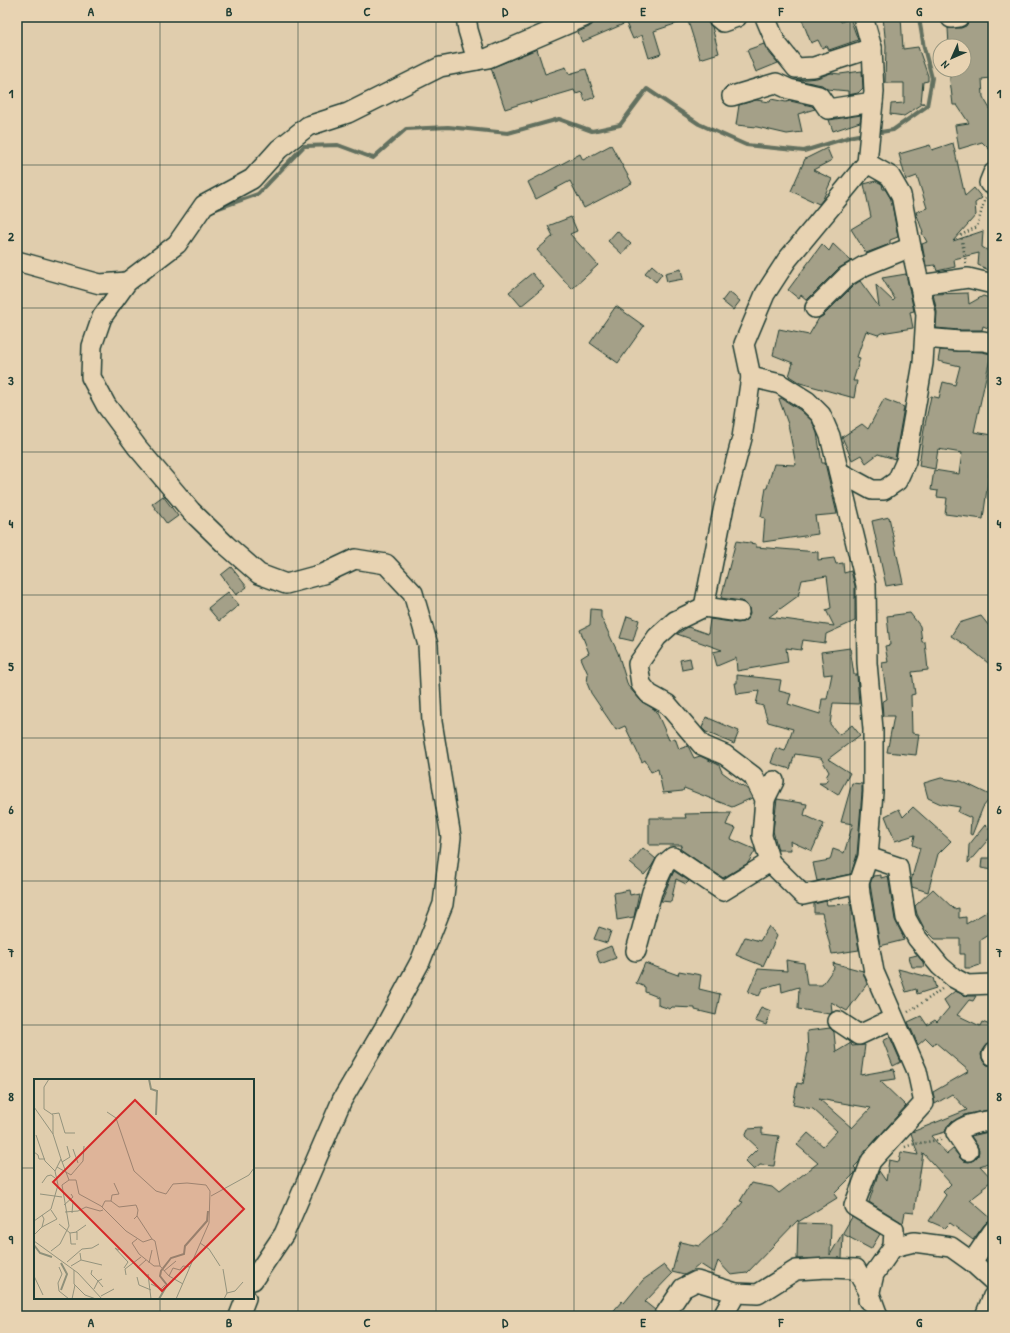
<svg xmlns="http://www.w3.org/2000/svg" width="1010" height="1333" font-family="'Patrick Hand',sans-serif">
<rect width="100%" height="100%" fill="#e0cdad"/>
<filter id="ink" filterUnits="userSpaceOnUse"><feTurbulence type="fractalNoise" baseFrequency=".025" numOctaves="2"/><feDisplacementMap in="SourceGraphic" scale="8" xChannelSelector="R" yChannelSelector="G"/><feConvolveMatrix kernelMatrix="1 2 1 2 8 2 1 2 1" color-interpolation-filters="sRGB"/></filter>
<g filter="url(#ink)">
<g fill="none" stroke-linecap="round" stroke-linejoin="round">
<!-- stream -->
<g stroke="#626f5e" stroke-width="4">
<path d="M875,133L893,130L927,106L932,78L924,48L919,18L920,17"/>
<path d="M213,210L258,194L304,146L338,145L373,158L406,129L448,127L508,133L559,119L592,131L620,125L647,89L699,124L746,145L804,151L853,136L864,134"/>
</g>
</g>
<!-- building -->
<g fill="#a4a088" stroke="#1f3d34" fill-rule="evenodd">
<path d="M599,17H689L690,19L654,31L661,54L649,58L642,35L633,39L626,23L582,42L578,32L589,27L593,24L595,19Z"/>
<path d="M702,17H706L707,21L712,27L719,53L700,59L688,21Z"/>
<path d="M801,17H839L841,22L850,18L858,40L829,50L827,46L822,48L818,40L811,43Z"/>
<path d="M883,17H901L903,49L918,47L928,76V81L923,82L921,103H924L904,116L890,114L891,104L904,103V83H885L886,46Z"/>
<path d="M974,20H993V66H990V78L982,79L983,97L993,114V153L982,142L959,149L955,125L969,123L957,105H953L950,80V70H964V46H949L948,28H961L966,26L969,21Z"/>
<path d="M764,44L767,50L778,63L756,72L747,50Z"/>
<path d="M537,49L545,74L566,67L569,74L586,69L595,97L585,101L582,92L576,94L574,90L530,103V101L505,109L491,68Z"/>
<path d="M862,71L863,88L858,93L848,95V91L827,89L822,85L797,80L817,78L831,73L840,74Z"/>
<path d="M771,99L786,102L790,101L812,106L815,109L798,114L802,132L787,134L757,127L736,125L739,105L756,100L770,102Z"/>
<path d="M861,115L860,122L833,131L829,120Z"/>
<path d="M953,143L965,196L974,188L982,198L975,203L976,215L953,241L983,231L982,247L993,254V272L978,265L979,253L954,259L955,267L937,271L935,265L926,266L922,244L927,242L922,233H923L916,212L927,208L917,176L906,180L899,154L930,145L932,150Z"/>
<path d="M611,145L632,183L584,208L570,181L536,199L528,182L580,154L583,160Z"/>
<path d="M827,148L832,160L813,170L832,179L823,199L819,204L791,191L805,159Z"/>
<path d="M876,181L882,184L883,189H885L891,199L898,237L890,240V244L866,253L851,229L871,217L864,184Z"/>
<path d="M571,217L577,231L570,234L598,265L572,289L537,250L553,236L548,226Z"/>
<path d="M617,231L631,244L622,254L608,241Z"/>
<path d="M822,244L829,251L833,244L851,261L839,268L807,300L801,295L799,299L788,290Z"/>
<path d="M652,265L662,274L656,282L645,273Z"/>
<path d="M681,269L683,279L667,282L665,273Z"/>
<path d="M532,273L544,287L521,306L509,292Z"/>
<path d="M906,274L914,311L910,312L913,328L881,333L878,335L866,331L857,357L860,358L853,381H857L854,398L800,383L789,376L793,363L773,355L779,329L809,335L819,318L823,316L854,285L860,281L879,307L876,285L893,301L895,299L882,278Z"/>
<path d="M729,292L740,301L733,310L722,301Z"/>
<path d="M968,293L969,304L983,296L993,299V330L983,326L982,330H959L936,328L937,312L933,294Z"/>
<path d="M616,306L644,326L618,363L590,343Z"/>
<path d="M940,350L982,352L991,354L974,432L993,435V444L983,519L945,514L947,498L937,497L938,491L931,490L934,470L959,474L962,453L938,449L935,469L919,466L924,429L931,396L939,398L943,382L955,385L960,366L938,361Z"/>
<path d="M781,398L800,410L812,421L817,433L822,463H825L837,514L815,516L818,534L763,542L765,518L761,517L766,488H767L774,464L796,465L788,424L779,399Z"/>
<path d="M884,399L904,407L895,459L878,454L866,463L861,455L852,460L842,437L862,424L868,429Z"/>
<path d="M163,496L178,516L167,524L152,504Z"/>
<path d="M889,517L903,583L886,586L872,521Z"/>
<path d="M736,541L756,544V547L818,552V560L834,558L836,564L843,563L844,573L851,571L855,586V621L826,634L825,643L803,640L801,650L786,648L788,662L737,671L736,658L717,666L713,652L722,650L677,634L688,627L708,634L710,619L738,623L743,622L748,618L750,614L749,608L745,603L741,601L721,598ZM827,576L831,608L826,610L834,626L769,617L798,596L802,580Z"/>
<path d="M231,567L247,587L236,595L221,575Z"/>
<path d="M228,592L239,605L219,621L208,608Z"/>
<path d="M591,609L601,610V617L618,653L628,686L641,701L654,709L658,715L669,740L675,738L679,749L688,746L694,758L700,756L719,765L722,772L741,786L742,785L748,790L752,798L732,807L684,788L683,791L663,793L658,769L651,772L645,760L642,762L625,726L616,730L591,693L587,683L588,674L581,658L589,653L580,630L590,625Z"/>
<path d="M910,613L920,626L922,642H925L928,670L912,672L915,694L911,695L912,733L919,734L916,755L887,752L894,716H883L882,702L887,699L882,663L888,662L885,646L890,645L887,616Z"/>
<path d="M627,616L639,620L633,641L620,638Z"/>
<path d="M981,616L993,631V667L967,646L951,636L959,623Z"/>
<path d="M850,648L854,675H857L859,704L833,703L830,724L839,735L852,725L860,735L828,759L850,773L838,795L819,783H825L828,778L826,777L829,772L821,758L795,754L790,769L771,763L776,748L785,751L793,729L768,722L763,706L756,704L759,691L737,694L735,683H737V675L781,680L779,691L791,694L788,704L820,714L822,699H827L832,674L824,675L821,652Z"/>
<path d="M690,658L692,668L682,670L680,660Z"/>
<path d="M706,717L739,731L734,744L706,732L702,728Z"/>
<path d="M941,778L961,781L992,796L983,807L972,835L970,834L971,818L958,812L960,807L941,804L928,798L924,783Z"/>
<path d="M852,783L862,784V792L857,855L851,874L817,881L813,863L830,860L833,849L844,853L853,824L841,822Z"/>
<path d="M777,799L807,804L804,815L824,824L812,851L790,841L791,850H778L773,831Z"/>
<path d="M913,807L951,841L938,854L928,892L912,887L911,881L920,848L913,845L915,835L895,841L885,816L899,809L903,817Z"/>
<path d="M731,813L726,825L736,828L731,839L754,849L755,851L748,863L723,878L680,849L682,845H649V818H686L685,814Z"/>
<path d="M985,825L993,832V834L968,863L969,845Z"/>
<path d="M643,848L656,859L651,867L644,875L630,863Z"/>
<path d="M982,858H993V870L981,868Z"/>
<path d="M674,871L689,881L686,884L676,879L671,902L661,901Z"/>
<path d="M881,875V878L888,876L895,920L902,934L904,940L880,946L870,884L873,876Z"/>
<path d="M933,889L954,909L959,908V918L966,917V924L993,908V932L980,940V965L971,968H965V954H960V939H935L924,928L917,914L915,906Z"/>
<path d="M629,890L630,895L639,893L634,917L617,920L614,893Z"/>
<path d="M826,901L827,905L851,904L859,950L832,954L822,913H814V904Z"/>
<path d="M769,926L777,936L763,966L736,955L745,937L760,941Z"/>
<path d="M599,927L611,931L607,943L594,939Z"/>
<path d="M611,946L616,958L600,964L596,952Z"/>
<path d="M917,955L923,962L924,967H912L909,957Z"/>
<path d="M786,960L804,963L807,985H822L834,968L833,963L863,971L867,984L847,1011L831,1002L832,1012L830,1014L798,1009L799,987L782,992L781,983L763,988L759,996L748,992L758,969L787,971Z"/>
<path d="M645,963L678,975L679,971L701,975L699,989L720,994L716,1015L695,1010V1008L672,1007L670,1009L658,1005V997L645,992V987L636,983Z"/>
<path d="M898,969L933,978L936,988L917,994L916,989L906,992Z"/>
<path d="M955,991L967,996H976L973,1001L969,1000L957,1015L980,1026L982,1022L993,1026V1042L987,1044L982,1050L981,1055L983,1061L987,1065L993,1066V1109L964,1115L952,1122L948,1125L945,1132L931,1136L947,1154L953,1149L963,1161L969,1162L974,1160L978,1156L979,1151L977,1145L971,1136L993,1131V1161L980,1166L993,1180L982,1188L983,1190L970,1200L993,1220L988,1221L984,1225L973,1240L950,1223L945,1228L929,1221L946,1195L943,1192L951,1184L923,1153L914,1213L905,1212L903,1223L869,1202L879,1171L886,1181L889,1160L899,1162L901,1152L918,1155L911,1133L912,1132L967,1110L952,1094L935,1104L933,1092L969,1071L935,1042L933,1045L926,1038L918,1045L908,1022L921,1016L927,1025L935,1020L937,1022L949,1008L944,1000Z"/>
<path d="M761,1007L771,1011L766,1025L755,1021Z"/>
<path d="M830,1028L834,1032L836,1052L851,1043L852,1046L865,1045L861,1075L894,1069L896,1079L880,1081L906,1106L863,1154L859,1162L854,1167L856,1169L855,1173L834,1194L837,1198L798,1222V1220L747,1273L731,1275L718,1261L714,1273L700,1264L692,1271L684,1275L672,1272L680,1242L699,1246L726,1222L743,1202L740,1201L751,1183L772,1187L779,1193L818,1163L797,1145L808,1133L823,1146L837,1131L813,1109L793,1105L797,1083L802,1084L808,1052L807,1031ZM819,1099L871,1108L852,1128Z"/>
<path d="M890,1037L901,1062L893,1066L883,1041Z"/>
<path d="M762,1128V1134L779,1136L774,1166L760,1165L754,1170L745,1161L758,1148L745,1136L748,1129Z"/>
<path d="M852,1217L880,1234L871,1249L843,1234L842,1258L797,1259L798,1223L831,1224L830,1255Z"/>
<path d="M664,1265L672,1274L645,1302L655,1310L653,1316H609L622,1301L624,1303L643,1280Z"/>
</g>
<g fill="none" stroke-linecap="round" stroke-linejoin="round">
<defs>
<g id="minor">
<path d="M466,17L468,30L477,60"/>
<path d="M717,17L723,22L737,17"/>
<path d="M765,17L776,43L796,68L814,67L872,48"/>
<path d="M863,17L872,48L874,92L867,163L787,260L765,294L744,344L751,377L780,384L807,401L821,415L830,436L866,585L867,663L873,729V792L868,857L859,883L860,894L874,972L917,1071L924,1103L871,1161L854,1206L894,1230L893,1247"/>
<path d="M951,18L959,17"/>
<path d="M732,96L776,83L789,89L819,96L828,109L873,102"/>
<path d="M989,183L993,173"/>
<path d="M17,261L100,284L127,282"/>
<path d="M920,285L968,278L993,284"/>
<path d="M815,308L847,276L864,266L911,247"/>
<path d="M925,338L959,341H983L993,343"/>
<path d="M839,472L872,490H884L897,481L906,461L923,363L926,314L911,247L901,195L890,176L867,163"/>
<path d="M704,607L675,621L657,637L638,664L641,684L649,694L667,704L702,745L725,755L753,776L765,799L762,836L770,862"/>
<path d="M739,612L704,607L724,506L742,438L751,377"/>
<path d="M765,799L774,781"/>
<path d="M868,857L898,867L906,918L917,938L940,966L954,978L967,985L993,984"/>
<path d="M636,951L652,892L665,864L673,857L723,891L770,862L803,895L859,883"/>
<path d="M838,1021L859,1035L893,1019"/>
<path d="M992,1055L993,1053"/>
<path d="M968,1151L956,1133C964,1124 981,1122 993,1120"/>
<path d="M972,1262L993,1231"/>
<path d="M253,1280L284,1234L342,1100L386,1025L420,962L443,904L451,837L432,722L428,645L413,593L386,564L355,559L323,574L286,584L259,574L226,545L191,511L137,447L106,405L91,377L92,346L102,317L127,282L177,244L204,205L252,179L279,149L308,126L348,113L440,67L488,58L584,17"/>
<path d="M868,1300L874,1274L893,1247L914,1242L951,1247L972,1262L993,1281"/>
<path d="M239,1316L246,1298"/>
<path d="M664,1316L683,1288L697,1281L736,1293L758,1294L796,1270L827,1268L856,1269L870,1294L878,1316"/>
<path d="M723,1316L736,1293"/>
<path d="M985,1316L993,1296"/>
</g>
</defs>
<!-- minor casing -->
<use href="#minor" stroke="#1f3d34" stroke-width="22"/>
<!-- path -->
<g stroke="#1f3d34" stroke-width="2.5" stroke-dasharray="1 3" stroke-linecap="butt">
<path d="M966,263L961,235L977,227L985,198"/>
<path d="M908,1012L934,995L943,988"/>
<path d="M905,1147C917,1142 930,1143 943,1138"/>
</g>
<!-- minor -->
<use href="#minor" stroke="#e8d3b2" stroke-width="19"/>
</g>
</g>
<!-- grid -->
<path fill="none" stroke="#1f3d34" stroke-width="1" stroke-opacity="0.55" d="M160,17V1080M298,17V1316M436,17V1316M574,17V1316M712,17V1316M850,17V1316M17,165H993M17,308H993M17,452H993M17,595H993M17,738H993M17,881H993M17,1025H993M17,1168H35M253,1168H993M160,1298V1316"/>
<!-- overview -->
<g transform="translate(34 1079)">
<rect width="220" height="220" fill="#e0cdad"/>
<path fill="none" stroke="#8e907a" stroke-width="2" d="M115,0L117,10L123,12L122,36M0,166L6,174L18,178M27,211L33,195L27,184M125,220L133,206L126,197L127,192L137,179L150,175L151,167L173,142L174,132"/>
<path fill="none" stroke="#93937d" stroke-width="1" d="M0,28L19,55M73,33L82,39L100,92L122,112L132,115L139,105L153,104L172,106L176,112L175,144L142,220M18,35L25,34L31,54H41M2,56L11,82L21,92M39,70L44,84M0,73L4,76L5,80H11M27,80L35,101L28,106M28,83L36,78L33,67M23,88L37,96L49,82L50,67M35,101H42L45,115L67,127L92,152L109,163L118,160L121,162L126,187L135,197L149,205M8,104L13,97L17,96L21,99M6,115L28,118M177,117L215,96L220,89M36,121L39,122L38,134M77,122L85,128L102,126L104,131L103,137M30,126L39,118L37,115M68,128L71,122H77L78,116L85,115L80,104M31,133L44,132L52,128L66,132L69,131M8,136L10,140L8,148M100,140L103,137L118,160M0,142L17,130L24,106L21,92L27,80L19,55V36L10,30V8L15,0M25,145L36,154L37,165H42M42,153L52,146M36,154L43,153V161M0,156L8,148L23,140L17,131M103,160L98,164L105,175L120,187H126M0,162L44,194L68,220M166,164L175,170L186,187M85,171L81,169L94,183L90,189M17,172L26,165L35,147L28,106M47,181L68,186M33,183L48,170L58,169L65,165M115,184L118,171M37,187L47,181L46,174M25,188L28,195L24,204L25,212L35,220M103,189L112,181M189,190L193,214L190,220M40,191V205L51,216L62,220M58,191L57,195L64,202L60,210M130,192L142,182M114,195L117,220M92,196L91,190L107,178M0,197L9,216M135,197L139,189L146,191L149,187L156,188M103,198L105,206L117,211M68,200L64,202L69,208M117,205L127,210L131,206M193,214L201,212L209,203M67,217L80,210M38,220L41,206"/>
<path fill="#d62828" fill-opacity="0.15" stroke="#d62828" stroke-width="2" d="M101,21L210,130L128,212L19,103Z"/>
<rect width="220" height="220" fill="none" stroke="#1f3d34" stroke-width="2"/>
</g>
<!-- margin -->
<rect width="1010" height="1333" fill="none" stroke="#e8d3b2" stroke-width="44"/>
<!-- north arrow -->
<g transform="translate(952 58) rotate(225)"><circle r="19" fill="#e8d3b2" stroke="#989780"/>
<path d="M0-3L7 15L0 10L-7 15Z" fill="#1f3d34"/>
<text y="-6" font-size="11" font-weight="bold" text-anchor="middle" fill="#1f3d34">N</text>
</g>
<rect x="22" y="22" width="966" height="1289" fill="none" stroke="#1f3d34" stroke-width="1.5"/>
<g font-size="13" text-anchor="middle" font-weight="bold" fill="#1f3d34">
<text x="91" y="16">A</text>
<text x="229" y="16">B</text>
<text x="367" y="16">C</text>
<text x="505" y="16">D</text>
<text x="643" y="16">E</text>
<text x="781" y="16">F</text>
<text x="919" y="16">G</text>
<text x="11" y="98">1</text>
<text x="999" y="98">1</text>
<text x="11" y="241">2</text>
<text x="999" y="241">2</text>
<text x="11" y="385">3</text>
<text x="999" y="385">3</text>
<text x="11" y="528">4</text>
<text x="999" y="528">4</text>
<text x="11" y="671">5</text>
<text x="999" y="671">5</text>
<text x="11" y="814">6</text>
<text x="999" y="814">6</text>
<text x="11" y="957">7</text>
<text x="999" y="957">7</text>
<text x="11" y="1101">8</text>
<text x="999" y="1101">8</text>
<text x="11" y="1244">9</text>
<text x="999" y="1244">9</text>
<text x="91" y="1327">A</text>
<text x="229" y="1327">B</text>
<text x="367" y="1327">C</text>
<text x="505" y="1327">D</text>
<text x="643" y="1327">E</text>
<text x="781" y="1327">F</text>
<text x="919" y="1327">G</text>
</g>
</svg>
